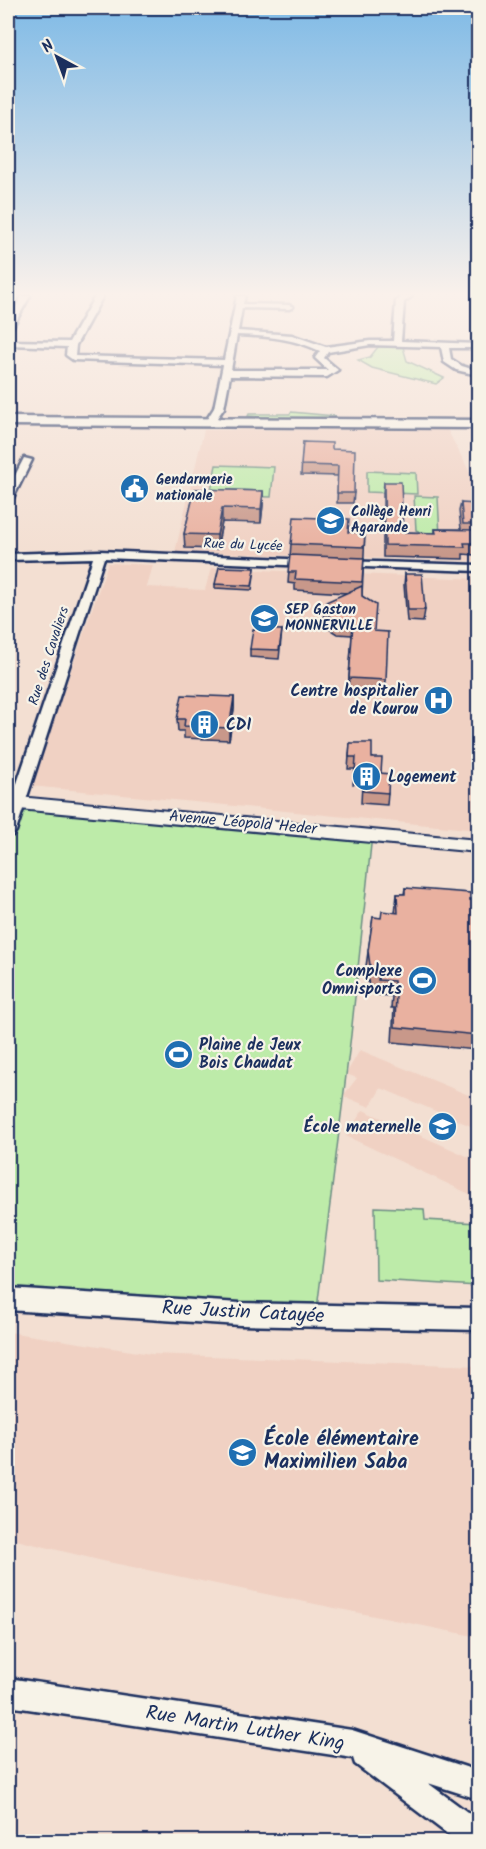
<svg xmlns="http://www.w3.org/2000/svg" width="486" height="1849" font-family="Kalam,sans-serif">
<rect width="100%" height="100%" fill="#f3dfd2"/>
<filter id="ink" filterUnits="userSpaceOnUse"><feTurbulence type="fractalNoise" baseFrequency=".0167" numOctaves="2"/><feDisplacementMap in="SourceGraphic" scale="12" xChannelSelector="R" yChannelSelector="G"/><feConvolveMatrix kernelMatrix="1 2 1 2 8 2 1 2 1" color-interpolation-filters="sRGB"/></filter>
<g filter="url(#ink)">
<!-- built -->
<g fill="#f0d1c3">
<path d="M447,429L478,488V561L175,552L204,430Z"/>
<path d="M108,563L153,565L147,587L205,590L211,568L478,579V830L31,786Z"/>
<path d="M360,1050L478,1099V1129L381,1088L370,1107L343,1096L357,1078L346,1074Z"/>
<path d="M363,1110L478,1161V1198L346,1136Z"/>
<path d="M8,1332L151,1354L478,1366V1637L103,1561L8,1538Z"/>
</g>
<!-- green -->
<g fill="#bdeba9" stroke="#6c8d84" stroke-width="1.5">
<path d="M378,347H403L407,361L444,378L436,384L372,368L358,360L370,357Z"/>
<path d="M291,412L335,416L340,420L262,419L260,417L248,416L249,414H290Z"/>
<path d="M216,465L274,467L271,497L210,495Z"/>
<path d="M367,471L416,473L417,494L367,492Z"/>
<path d="M414,496L438,497L440,537H431L416,530Z"/>
<path d="M19,803L372,835L351,1035L316,1317L8,1299V831Z"/>
<path d="M375,1207L424,1209L425,1220L478,1223V1286L376,1280Z"/>
</g>
<g fill="none" stroke-linecap="round" stroke-linejoin="round">
<defs>
<g id="minor">
<path d="M22,296H30L12,328L8,330V322Z"/>
<path d="M95,296H103L76,345L75,356L224,360L237,296H245L243,304L289,305L293,307L289,309L242,308L238,331L292,335L326,347L370,341H393L396,301L403,296H412L404,302L401,341L478,344V348H449L451,359L462,366L478,371V375L456,370L444,362L441,347L370,345L328,352L324,358L338,370L327,377L230,376L224,408L217,418L226,423L221,426L207,419L214,408L223,365L73,360L66,355L67,347L8,345V341L69,342ZM237,335C266,336 294,338 320,351L315,358L328,370H231Z"/>
<path d="M24,458L32,460L13,498L8,501V489Z"/>
<path d="M100,551L310,560L316,563L310,566L104,558L16,831L13,835L8,836V810L93,558L8,560V554Z"/>
<path d="M341,561L478,565V571L337,566V562Z"/>
<path d="M8,1288L240,1303L478,1308V1330L240,1325L8,1310Z"/>
<path d="M8,1678L352,1730L478,1771V1799L428,1783L478,1820V1842H458L355,1764L353,1758L8,1706Z"/>
</g>
<path id="tertiary" d="M8,796L478,840V852L8,808Z"/>
<path id="secondary" d="M8,417L478,420V428L8,425Z"/>
</defs>
<!-- minor casing -->
<use href="#minor" stroke="#1b2f5e" stroke-width="5"/>
<!-- tertiary casing -->
<use href="#tertiary" stroke="#1b2f5e" stroke-width="4"/>
<!-- secondary casing -->
<use href="#secondary" stroke="#1b2f5e" stroke-width="5"/>
<!-- minor -->
<use href="#minor" fill="#f7f3e8" fill-rule="evenodd"/>
<!-- tertiary -->
<use href="#tertiary" fill="#f7f3e8" fill-rule="evenodd"/>
<!-- secondary -->
<use href="#secondary" fill="#f7f3e8" fill-rule="evenodd"/>
</g>
<!-- wall -->
<g fill="#c8988a" stroke="#1b2f5e" stroke-width="1.5">
<path d="M303,442L332,449L354,493L353,503H337L338,476L301,475Z"/>
<path d="M384,482L403,532L435,533V529H461L459,511L461,503L478,518V532H474L477,543L475,555L463,554V559L383,557V492Z"/>
<path d="M195,489L263,491V505L261,523L222,522L217,549L185,548L184,534Z"/>
<path d="M348,532L365,533L362,596L374,631L386,680L385,692L348,690L352,635L337,634L323,625L324,613L346,593L295,590V584L288,583L291,544Z"/>
<path d="M255,568L252,590L215,588V584Z"/>
<path d="M405,574L425,610L423,622L407,621L404,585Z"/>
<path d="M282,630L279,659L250,657V649Z"/>
<path d="M234,697V709L229,740L184,738V731H178L177,719Z"/>
<path d="M350,743L372,758L381,773L388,793L387,805L361,803L362,784H353L355,769H348Z"/>
<path d="M405,888L470,900L478,914V1045L477,1050L392,1042L394,1008H391L392,996L376,995V988L369,987L366,966L373,917L381,918L395,913L397,894H404Z"/>
</g>
<!-- shaded-wall -->
<g fill="#a37c70" stroke="#1b2f5e" stroke-width="1.5">
<path d="M263,491V505L261,523V509Z"/>
<path d="M222,508V522L217,549V535Z"/>
<path d="M234,697V709L229,740V728Z"/>
</g>
<!-- building -->
<g fill="#e9b1a0" stroke="#1b2f5e" stroke-width="1.5">
<path d="M303,442L332,443V449L355,450L354,493H337L338,466L301,465Z"/>
<path d="M384,482H401L403,532L436,533L435,529L474,530L477,543H464L465,547L385,545Z"/>
<path d="M195,489L263,491L261,509L222,508L217,535L184,534Z"/>
<path d="M461,503L477,504L478,524H463Z"/>
<path d="M294,517L349,519L348,532L365,533L364,547L291,544Z"/>
<path d="M290,555L364,558L362,582L295,579L296,572H288Z"/>
<path d="M219,567L255,568L252,586L215,584Z"/>
<path d="M405,574H422L425,610H408Z"/>
<path d="M362,586V596L376,605L374,631L388,632L386,680L349,678L353,623L338,622L324,613L326,602Z"/>
<path d="M253,629L282,630L279,650L250,649Z"/>
<path d="M182,695L234,697L229,728L184,726L185,719H177Z"/>
<path d="M350,743H372V758H382L381,773L389,774L388,793L363,791V772H355L356,757H349Z"/>
<path d="M405,888L470,893V900L478,901V1035L395,1027L396,993H394V981L378,980L379,973L371,972L368,951L373,917L381,918L382,911L398,913L397,894H405Z"/>
</g>
</g>
<!-- sky -->
<linearGradient id="sky" x2="0" y2="1"><stop stop-color="#7fbae6"/><stop offset="0.53" stop-color="#faf1eb"/><stop offset="1" stop-color="#faf1eb" stop-opacity="0"/></linearGradient>
<rect width="486" height="555" fill="url(#sky)"/>
<!-- icons -->
<defs>
<symbol id="civic-disc" viewBox="-11 -11 22 22"><circle r="9.5" fill="#1f6fb2" stroke="#f7f3e8"/><path d="M-.6-6.5H3V-4.5H.6V-3L4-1V1h2V6H-6V1h2V-1L-.6-3ZM-1.2 2.5V6h2.4V2.5Z" fill="#fff"/></symbol>
<symbol id="school-disc" viewBox="-11 -11 22 22"><circle r="9.5" fill="#1f6fb2" stroke="#f7f3e8"/><path d="M0-5L7-2L0 1L-7-2ZM-4 1L0 2.5L4 1V4Q0 6-4 4Z" fill="#fff"/></symbol>
<symbol id="hospital-disc" viewBox="-11 -11 22 22"><circle r="9.5" fill="#1f6fb2" stroke="#f7f3e8"/><path d="M-5-5h3v3.5h4V-5h3V5h-3V1.5h-4V5h-3Z" fill="#fff"/></symbol>
<symbol id="building-disc" viewBox="-11 -11 22 22"><circle r="9.5" fill="#1f6fb2" stroke="#f7f3e8"/><path d="M-4-6H4V6H1V3H-1V6H-4ZM-2.5-4.3h1.7v1.8h-1.7ZM.8-4.3h1.7v1.8H.8ZM-2.5-1h1.7V.8h-1.7ZM.8-1h1.7V.8H.8Z" fill="#fff"/></symbol>
<symbol id="stadium-disc" viewBox="-11 -11 22 22"><circle r="9.5" fill="#1f6fb2" stroke="#f7f3e8"/><path d="M0-5a6.5 5 0 1 0 0 10a6.5 5 0 1 0 0-10ZM-3.5-1.8h7v3.6h-7Z" fill="#fff"/></symbol>
</defs>
<g fill-rule="evenodd">
<use href="#civic-disc" x="118" y="472" width="33" height="33"/>
<use href="#school-disc" x="314" y="504" width="33" height="33"/>
<use href="#school-disc" x="248" y="602" width="33" height="33"/>
<use href="#hospital-disc" x="422" y="684" width="33" height="33"/>
<use href="#building-disc" x="188" y="708" width="33" height="33"/>
<use href="#building-disc" x="350" y="760" width="33" height="33"/>
<use href="#stadium-disc" x="406" y="964" width="33" height="33"/>
<use href="#stadium-disc" x="162" y="1038" width="33" height="33"/>
<use href="#school-disc" x="426" y="1110" width="33" height="33"/>
<use href="#school-disc" x="226" y="1436" width="33" height="33"/>
</g>
<g text-anchor="middle" dominant-baseline="central" stroke-width="4.5" stroke-linejoin="round" paint-order="stroke">
<!-- far-poi labels -->
<g font-size="14" font-weight="bold" fill="#1b2f5e" stroke="#f7f3e8" text-anchor="start">
<text x="156" y="480">Gendarmerie<tspan x="156" dy="16">nationale</tspan></text>
<text x="351" y="512">Collège Henri<tspan x="351" dy="16">Agarande</tspan></text>
<text x="285" y="610">SEP Gaston<tspan x="285" dy="16">MONNERVILLE</tspan></text>
</g>
<!-- far-street labels -->
<g font-size="14" fill="#1b2f5e" stroke="#f7f3e8">
<text transform="translate(243 545) rotate(2)">Rue du Lycée</text>
<text transform="translate(49 656) rotate(-72)">Rue des Cavaliers</text>
</g>
<!-- poi labels -->
<g font-size="16" font-weight="bold" fill="#1b2f5e" stroke="#f7f3e8" text-anchor="end">
<text x="418" y="691">Centre hospitalier<tspan x="418" dy="18">de Kourou</tspan></text>
<text x="226" y="725" text-anchor="start">CDI</text>
<text x="388" y="777" text-anchor="start">Logement</text>
<text x="402" y="971">Complexe<tspan x="402" dy="18">Omnisports</tspan></text>
<text x="199" y="1045" text-anchor="start">Plaine de Jeux<tspan x="199" dy="18">Bois Chaudat</tspan></text>
<text x="421" y="1127">École maternelle</text>
</g>
<!-- street labels -->
<g font-size="16" fill="#1b2f5e" stroke="#f7f3e8">
<text transform="translate(243 823) rotate(5)">Avenue Léopold Heder</text>
</g>
<!-- near-street labels -->
<g font-size="20" fill="#1b2f5e" stroke="#f7f3e8">
<text transform="translate(243 1313) rotate(3)">Rue Justin Catayée</text>
<text transform="translate(245 1729) rotate(9)">Rue Martin Luther King</text>
</g>
<!-- near-poi labels -->
<g font-size="20" font-weight="bold" fill="#1b2f5e" stroke="#f7f3e8" text-anchor="start">
<text x="264" y="1440">École élémentaire<tspan x="264" dy="23">Maximilien Saba</tspan></text>
</g>
</g>
<!-- margin -->
<rect width="486" height="1849" fill="none" stroke="#f7f3e8" stroke-width="30"/>
<rect x="15" y="15" width="456" height="1819" fill="none" stroke="#1b2f5e" stroke-width="2" filter="url(#ink)"/>
<!-- north arrow -->
<g transform="translate(57 57) rotate(319)" stroke="#f7f3e8" stroke-width="4.5" paint-order="stroke">
<path d="M0-4.5L10 22L0 15L-10 22Z" fill="#1b2f5e"/>
<text y="-9" font-size="16" font-weight="bold" text-anchor="middle" fill="#1b2f5e">N</text>
</g>
</svg>
